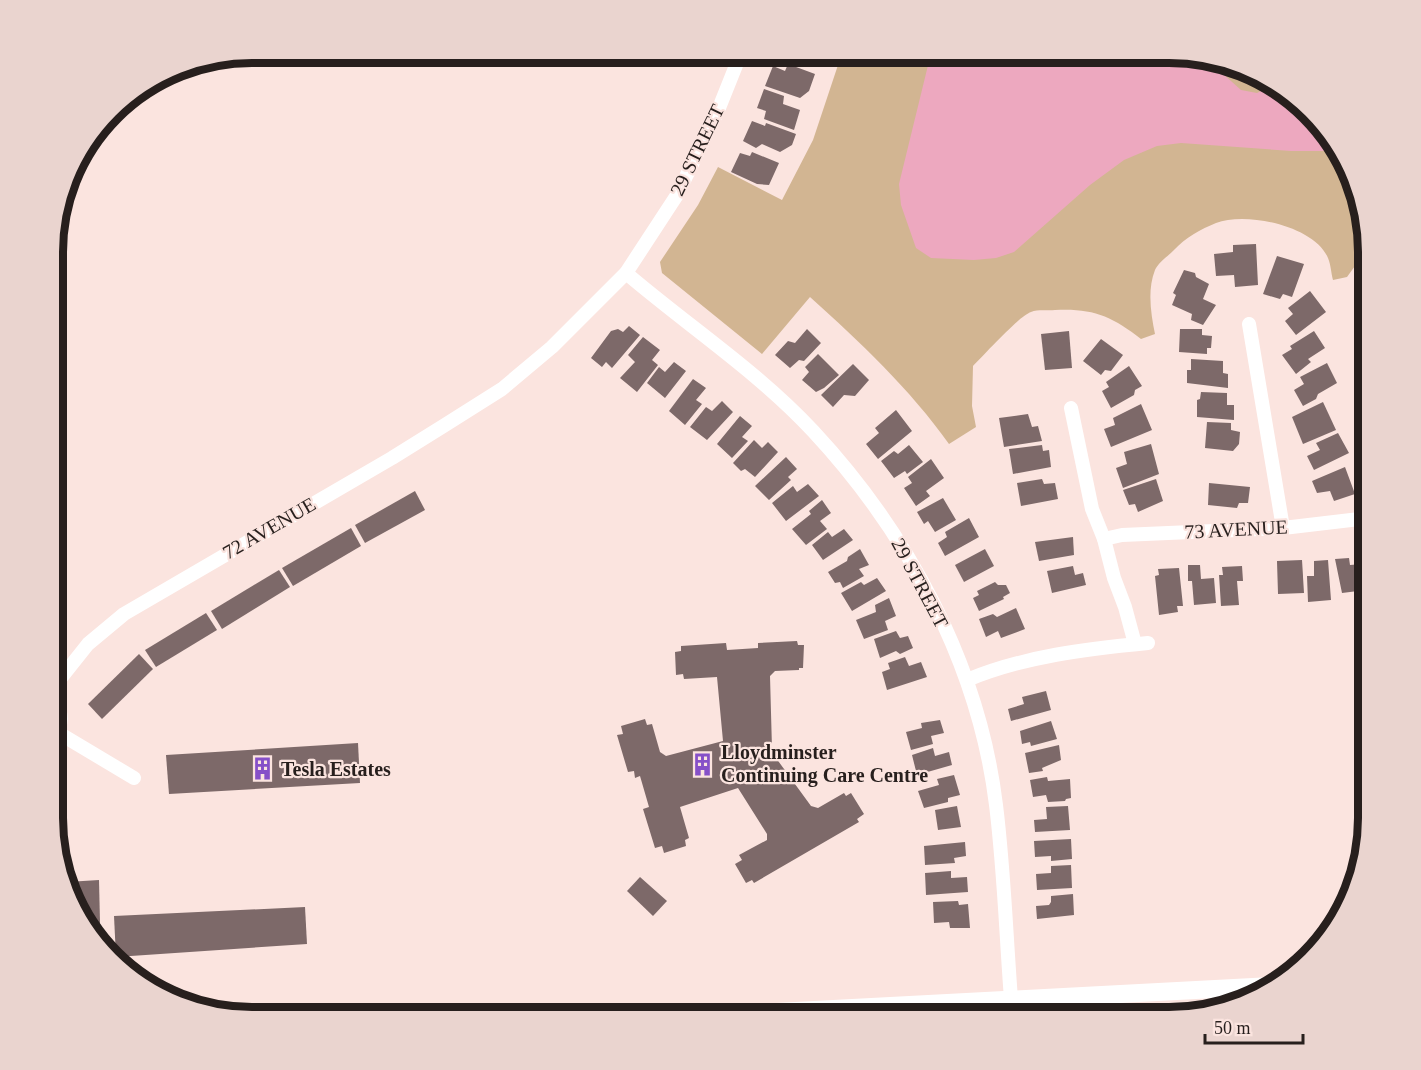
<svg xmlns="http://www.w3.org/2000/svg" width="1421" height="1070" font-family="Georgia,serif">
<rect width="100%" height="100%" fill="#fbe4df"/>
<!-- green -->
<path fill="#d2b592" d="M842,53H1182L1245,68L1300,102L1348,164L1368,248L1347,277L1333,280C1331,273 1331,265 1328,258C1315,226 1246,211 1216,223C1201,229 1185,238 1174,250C1168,256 1158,263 1155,270C1147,290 1151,314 1155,334L1141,339C1112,316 1092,308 1055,310C1048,311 1038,309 1031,312C1019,316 984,355 973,366L972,406L976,427L949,444C910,389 860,342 810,297L762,354L662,273L660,262L698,205L718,167L782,200L813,140Z"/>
<!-- water -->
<path fill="#eda8bf" d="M931,53H1182L1211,60L1222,73L1241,90L1257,93L1273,85L1300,102L1338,151H1291L1181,143L1157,146L1124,160L1090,185L1014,252L996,258L974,260L931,258L916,248L901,205L899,184Z"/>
<!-- building -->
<g fill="#7d6969">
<path d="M786,53H820L818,60L811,59L802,65L788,60Z"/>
<path d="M788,64L815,74L809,91L800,98L765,86L773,66L785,71Z"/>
<path d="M764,89L784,96L783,104L800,110L794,130L764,119L766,111L757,108Z"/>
<path d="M752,121L765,126L766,123L796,134L792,145L780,152L762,144L756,148L743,141Z"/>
<path d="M752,152L779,163L769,185L757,184L731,172L740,153L750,156Z"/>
<path d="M1256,244L1258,285L1235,287L1234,275L1216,276L1214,254L1233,252V245Z"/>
<path d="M1277,256L1304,264L1292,297L1283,294L1280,299L1263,294Z"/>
<path d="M1184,270L1195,273L1196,277L1209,284L1203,299L1216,305L1203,325L1191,320L1192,314L1172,305L1176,295L1173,293Z"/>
<path d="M1310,291L1326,312L1296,335L1285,321L1293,314L1288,308Z"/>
<path d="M629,326L640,335L612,368L606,362L602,367L591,358L611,331L618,329L623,332Z"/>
<path d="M807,329L821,343L804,361L799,360L790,368L775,355L788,341L795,343Z"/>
<path d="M1180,329H1202V335L1212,336L1211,348H1207V354L1179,352Z"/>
<path d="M1069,331L1072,368L1045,370L1041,334Z"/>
<path d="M1314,331L1325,348L1308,359L1311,362L1296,374L1282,355L1292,349L1290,346Z"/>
<path d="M643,337L660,350L652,360L658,365L637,392L620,378L635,362L628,355Z"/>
<path d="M1101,339L1123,355L1111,371L1105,370L1101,375L1083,361Z"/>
<path d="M818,354L839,375L824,388L816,392L802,380L809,372L805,367Z"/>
<path d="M1191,359L1223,361V373L1228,374V388L1187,383V370H1191Z"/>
<path d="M674,362L686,371L665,398L647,383L659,367L665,372Z"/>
<path d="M1327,363L1337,383L1318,394L1316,399L1303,406L1294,390L1304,384L1300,377Z"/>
<path d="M853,364L869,380L855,396L844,395L833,407L821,395Z"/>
<path d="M1129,366L1142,386L1135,390L1134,395L1111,408L1102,391L1109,387L1106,382Z"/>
<path d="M693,379L706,388L696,400L702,404L685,425L669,411Z"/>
<path d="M1201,392L1227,393V405H1234V420L1197,417V400L1200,399Z"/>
<path d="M722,401L733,412L707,440L690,427L706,407L712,411Z"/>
<path d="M1323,402L1336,430L1303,444L1292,417Z"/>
<path d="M1141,404L1152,430L1111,447L1104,429L1115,425L1113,418Z"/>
<path d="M896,410L912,431L878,459L866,444L879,433L875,428Z"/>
<path d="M1028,414L1032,427L1038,426L1042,441L1004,447L999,418Z"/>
<path d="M740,416L752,426L742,437L748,441L732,458L717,444Z"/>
<path d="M1207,422L1231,423V430L1240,432L1239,444L1233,451L1205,448Z"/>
<path d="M1338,433L1349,453L1314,470L1307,456L1320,450L1316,443Z"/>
<path d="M754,440L762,448L768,442L778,452L755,477L745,469L741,471L733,463Z"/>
<path d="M1151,444L1159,474L1123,488L1116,468L1127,464L1124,452Z"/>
<path d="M909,445L923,462L907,474L905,471L894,478L881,461L894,451L898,454Z"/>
<path d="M1042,445L1043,451L1049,450L1051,467L1013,474L1009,449Z"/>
<path d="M786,457L797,469L788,477L791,480L769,500L755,486Z"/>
<path d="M931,459L944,478L926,491L930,496L916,506L904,488L912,483L908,477Z"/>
<path d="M1345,467L1355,494L1334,501L1330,491L1317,493L1312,481Z"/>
<path d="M1042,479L1044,484L1055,483L1058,499L1021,506L1017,483Z"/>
<path d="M1156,479L1163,501L1138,512L1135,504L1129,505L1123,490Z"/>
<path d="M1209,483L1250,487L1248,503H1239L1237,508L1208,505Z"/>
<path d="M808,484L819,496L786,521L772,503L793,486L797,492Z"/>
<path d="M415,491L425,510L365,543L355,525Z"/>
<path d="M943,498L956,520L935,532L928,521L924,524L917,512Z"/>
<path d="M822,500L831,513L820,521L827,529L806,545L792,529L811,514L809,511Z"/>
<path d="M969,518L979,537L945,556L938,543L947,537L945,532Z"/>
<path d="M351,528L361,546L293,586L282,568Z"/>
<path d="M844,529L853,540L823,560L812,545L828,532L832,537Z"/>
<path d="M1073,537L1074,555L1039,561L1035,542Z"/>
<path d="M860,549L869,565L859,569L864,576L843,588L840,582L835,583L828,572L847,561L848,557Z"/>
<path d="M985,549L994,566L964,582L955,565Z"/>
<path d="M1349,558L1350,565L1362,564L1366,590L1342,593L1335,559Z"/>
<path d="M1302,560L1304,593L1278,594L1277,561Z"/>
<path d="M1328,560L1331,600L1308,602L1307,576H1314V561Z"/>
<path d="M1188,565H1200L1201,579L1214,578L1216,603L1194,605L1192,581H1188Z"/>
<path d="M1073,566L1075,575L1083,573L1086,585L1052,593L1047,571Z"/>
<path d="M1242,566L1243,581H1237L1239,605L1221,606L1219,575H1223L1222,567Z"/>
<path d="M1179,568L1183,606H1177L1178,612L1159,615L1155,576L1159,575L1158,569Z"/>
<path d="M279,570L290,587L222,629L211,611Z"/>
<path d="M877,578L886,591L852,611L841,593L861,582L864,585Z"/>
<path d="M995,582L998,585H1006L1010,593L1003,597L1004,599L979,611L973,598L979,595L977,591Z"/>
<path d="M889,598L896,616L885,621L888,630L864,639L856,620L876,612L875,605Z"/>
<path d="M1016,608L1025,629L1001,638L998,631L986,637L979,619L993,614L997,617Z"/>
<path d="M206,613L217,630L156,667L145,650Z"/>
<path d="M896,631L900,638L908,636L913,648L900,654L896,651L880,658L874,639Z"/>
<path d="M797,641L798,645H804L803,668H799V670L775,671L770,676L772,749L776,758L811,806L818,808L844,793L846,796L851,793L864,814L857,819L859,822L754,883L752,880L746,883L735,864L742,860L739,855L767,840V834L738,788L680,807L689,838L685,840L686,846L664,853L662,846L655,848L643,809L649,807L640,776L635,778L634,771L628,772L617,735L623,734L621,726L645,719L647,725L652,724L660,752L666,756L723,741L717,677L684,679L683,674L676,675L675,652L681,651V646L726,643L727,650L758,648V643Z"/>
<path d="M139,654L153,669L102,719L88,704Z"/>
<path d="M905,657L909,666L921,662L927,677L887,690L882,672L890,669L888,663Z"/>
<path d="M1046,691L1051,710L1011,721L1008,709L1024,704L1022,697Z"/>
<path d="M940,720L944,733L931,736L933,744L911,750L906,732L922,728L921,723Z"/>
<path d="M1051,721L1057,739L1031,746L1030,742L1022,744L1020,731Z"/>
<path d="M358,743L360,783L169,794L166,755Z"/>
<path d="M1059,745L1061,760L1042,768L1043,771L1029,773L1025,753Z"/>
<path d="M933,748L935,756L949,752L952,765L917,775L912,755Z"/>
<path d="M954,775L960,795L948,798V802L924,808L918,791L939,785L937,779Z"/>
<path d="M1047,777L1048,781L1070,779L1071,798L1066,799L1065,801L1048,802L1046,795L1033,797L1030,780Z"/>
<path d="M957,806L961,827L938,830L935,810Z"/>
<path d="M1068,806L1070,830L1035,832L1034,820L1047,819L1046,807Z"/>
<path d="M1071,839L1072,859L1051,861V856L1035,857L1034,841Z"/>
<path d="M965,842L966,856L954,858L955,863L925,865L924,846Z"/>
<path d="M1071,865L1072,888L1037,890L1036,874L1051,873V866Z"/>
<path d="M951,871V878L967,877L968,892L926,895L925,873Z"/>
<path d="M640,877L667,901L653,916L627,891Z"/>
<path d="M99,880L100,923H95L72,904L67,882Z"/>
<path d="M1073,894L1074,915L1037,919L1036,906L1049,905L1051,902V896Z"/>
<path d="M958,901L959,905L968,904L970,928H950L949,922L934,923L933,902Z"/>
<path d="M305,907L307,944L116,957L114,916Z"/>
</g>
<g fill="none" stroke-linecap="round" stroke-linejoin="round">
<!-- minor -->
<g stroke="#fff" stroke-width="14">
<path d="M626,273C688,326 757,371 813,431C908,533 979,665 996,805C1004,869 1006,934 1011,999"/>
<path d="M1249,324L1283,528"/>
<path d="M1071,408L1092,509L1104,539L1114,578L1125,607L1135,644"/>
<path d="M1104,539L1122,535L1283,528L1368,518"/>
<path d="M967,680C1025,656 1086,649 1148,643"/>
<path d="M53,688L88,644L124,614L392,458L445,425L502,389L552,347L626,273L677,195L717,113L741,53"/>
<path d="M57,732L134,778"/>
<path d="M53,738C63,725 63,712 53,699"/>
</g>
<!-- major -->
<path stroke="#fff" stroke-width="18" d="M680,1017L1272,986"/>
</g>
<!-- icons -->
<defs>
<symbol id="building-bare" viewBox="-9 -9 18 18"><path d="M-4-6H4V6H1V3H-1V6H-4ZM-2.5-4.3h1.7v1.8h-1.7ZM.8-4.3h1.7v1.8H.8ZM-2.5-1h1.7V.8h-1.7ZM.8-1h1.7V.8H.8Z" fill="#8650c8" stroke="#fbe4df" stroke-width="2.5" paint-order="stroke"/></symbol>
</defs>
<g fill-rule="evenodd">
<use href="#building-bare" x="686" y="748" width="33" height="33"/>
<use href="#building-bare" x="246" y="752" width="33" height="33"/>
</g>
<g text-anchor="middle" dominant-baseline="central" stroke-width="4.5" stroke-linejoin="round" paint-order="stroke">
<!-- street labels -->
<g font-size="20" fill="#271f1d" stroke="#fbe4df">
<text transform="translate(697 150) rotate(-64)">29 STREET</text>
<text transform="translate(269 528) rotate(-30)">72 AVENUE</text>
<text transform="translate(1236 529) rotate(-3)">73 AVENUE</text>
<text transform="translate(920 583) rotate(62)">29 STREET</text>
</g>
<!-- poi labels -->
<g font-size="20" font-weight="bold" fill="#271f1d" stroke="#fbe4df" text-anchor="start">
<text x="721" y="752">Lloydminster<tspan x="721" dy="23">Continuing Care Centre</tspan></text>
<text x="281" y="769">Tesla Estates</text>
</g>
</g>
<!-- crop -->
<path d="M0 0H1421V1070H0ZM252 63H1169A189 189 0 0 1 1358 252V818A189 189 0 0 1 1169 1007H252A189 189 0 0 1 63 818V252A189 189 0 0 1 252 63Z" fill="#ead4cf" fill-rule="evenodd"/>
<path fill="none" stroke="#271f1d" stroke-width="8" d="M252 63H1169A189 189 0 0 1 1358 252V818A189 189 0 0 1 1169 1007H252A189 189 0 0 1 63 818V252A189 189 0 0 1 252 63Z"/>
<!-- scale -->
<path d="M1205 1034v9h98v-9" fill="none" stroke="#271f1d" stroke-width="3"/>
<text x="1214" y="1034" font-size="18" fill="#271f1d" stroke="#fbe4df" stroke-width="4.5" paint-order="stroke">50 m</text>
</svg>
